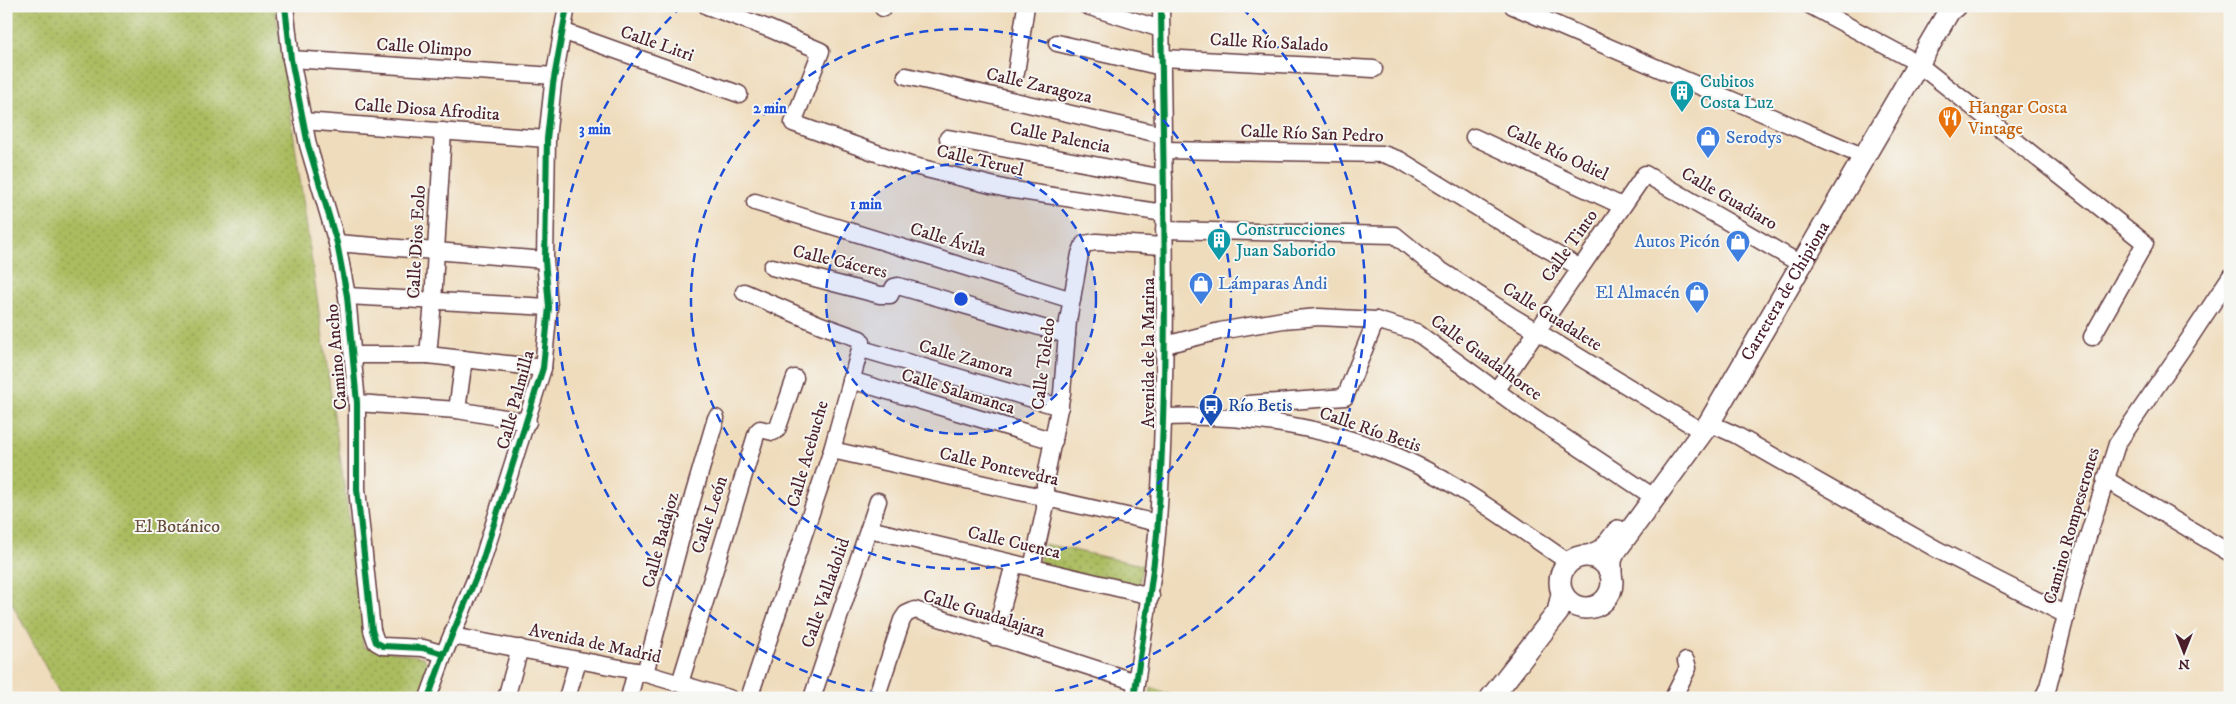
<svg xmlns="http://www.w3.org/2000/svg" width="2236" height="704" font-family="'IM FELL DW Pica',serif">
<defs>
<pattern id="park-dots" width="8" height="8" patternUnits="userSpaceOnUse" patternTransform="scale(1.25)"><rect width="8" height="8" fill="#aabc5f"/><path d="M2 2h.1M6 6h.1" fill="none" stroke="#8c984f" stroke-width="1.8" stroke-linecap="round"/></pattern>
</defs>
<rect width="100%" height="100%" fill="#f6f6f2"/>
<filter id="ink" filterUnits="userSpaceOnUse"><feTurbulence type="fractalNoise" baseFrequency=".02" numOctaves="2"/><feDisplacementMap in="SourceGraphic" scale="10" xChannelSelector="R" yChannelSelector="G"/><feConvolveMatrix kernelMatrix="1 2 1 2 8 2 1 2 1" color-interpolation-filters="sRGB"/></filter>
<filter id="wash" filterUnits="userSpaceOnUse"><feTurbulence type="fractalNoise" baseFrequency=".0096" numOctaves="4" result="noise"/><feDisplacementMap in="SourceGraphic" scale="20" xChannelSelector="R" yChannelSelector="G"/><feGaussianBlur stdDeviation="1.12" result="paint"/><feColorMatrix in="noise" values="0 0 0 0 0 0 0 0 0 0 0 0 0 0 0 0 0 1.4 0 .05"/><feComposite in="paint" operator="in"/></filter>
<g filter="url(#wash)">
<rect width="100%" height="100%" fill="#efdcbc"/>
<!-- park -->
<g fill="url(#park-dots)" stroke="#7a6e45">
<path d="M6,6H275L363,616V647L423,657L431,667L420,698H62L6,592Z"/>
<path d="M1045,544L1142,565L1139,588L1038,565Z"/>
<path d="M1151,687L1178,698H1150Z"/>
</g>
</g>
<g filter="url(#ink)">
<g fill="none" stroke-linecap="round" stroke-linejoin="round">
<defs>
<g id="minor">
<path d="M285,6L291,59L308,145L337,243L347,296L357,403V489L372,630L376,642L383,646L423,648L444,654"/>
<path d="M707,6L770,29L821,51L793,123L910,165L1007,189L1164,213"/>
<path d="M1087,6L1161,29"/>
<path d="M1513,6L1853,152"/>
<path d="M1811,6L1908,58"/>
<path d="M883,8V6"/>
<path d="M562,31L739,94"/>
<path d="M1057,43L1162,67"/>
<path d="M1162,58L1374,69"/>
<path d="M291,59L555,76"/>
<path d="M1918,64L2145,243L2092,337"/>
<path d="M1016,73L1026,6"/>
<path d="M906,76L1163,135"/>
<path d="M303,121L547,139"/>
<path d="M1474,137L1622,206"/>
<path d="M948,138L1164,178"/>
<path d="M1163,150L1383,154L1400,160L1522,235L1579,267"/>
<path d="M755,202L1072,300"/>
<path d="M1164,230L1395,235L1428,262L1510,315L1693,426"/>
<path d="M337,243L545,260"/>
<path d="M772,267L880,295H890L894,287L898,286L1067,335"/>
<path d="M744,292L821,325L860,339L862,342L832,450L749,698"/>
<path d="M347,296L549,307"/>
<path d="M1165,345L1220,331L1283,320L1319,317L1376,320L1416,332L1520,408L1646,492"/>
<path d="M862,349L1060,407"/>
<path d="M354,355H428L543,368"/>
<path d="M428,355L433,302L443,131"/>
<path d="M851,380L1054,441"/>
<path d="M1496,391L1645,174L1792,259"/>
<path d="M357,403L457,410L528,422"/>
<path d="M457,410L464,359"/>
<path d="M1163,417C1243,414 1327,426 1401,458C1457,482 1517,527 1568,562"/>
<path d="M1245,419L1249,404L1345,397L1376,320"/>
<path d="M1709,423L1736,435L1938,550L2066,615"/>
<path d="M832,450L1158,523"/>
<path d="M2105,479L2230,553"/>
<path d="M869,529L1151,596"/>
<path d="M1032,568L1045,509V481L1062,393L1068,321L1080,254L1084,244L1096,242L1164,246"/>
<path d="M452,636L636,671L729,698"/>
<path d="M994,637L1014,564"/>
<path d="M645,673L682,534L716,418"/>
<path d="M680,683L757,432L760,429L773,432L777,430L795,378"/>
<path d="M428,698L444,654L480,568L543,368L549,307L545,260L547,139L553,84L567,6"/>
<path d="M506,698L520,648"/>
<path d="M567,698L578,660"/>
<path d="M629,698L636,671"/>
<path d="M812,698L878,501"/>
<path d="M876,698L902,620L906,614L915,610L1136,682"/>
<path d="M1134,698C1142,639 1154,581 1158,521C1170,350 1163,178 1161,6"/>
<path d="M1673,698L1688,668L1686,661"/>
<path d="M2043,698L2048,687L2078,568L2117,444L2189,339L2230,277"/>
</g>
<g id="major">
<circle cx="1586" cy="582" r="26"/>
<path d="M1589,556L1604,549L1618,531"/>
<path id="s1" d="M1611,573V560L1614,553L1709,423L1949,11L1955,6"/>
<path d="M1491,698L1558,612L1562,594"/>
</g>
</defs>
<!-- minor casing -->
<use href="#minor" stroke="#633b41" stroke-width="19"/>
<!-- major casing -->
<use href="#major" stroke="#633b41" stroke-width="24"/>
<!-- minor -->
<use href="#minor" stroke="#fff" stroke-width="16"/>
<!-- major -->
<use href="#major" stroke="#fff" stroke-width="21"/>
<defs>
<g id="cycleway">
<path d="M285,6L291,59L308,145L337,243L347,296L357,403V489L372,630L376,642L383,646L423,648L444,654"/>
<path d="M428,698L444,654L480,568L543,368L549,307L545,260L547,139L553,84L567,6"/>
<path d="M1134,698C1142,639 1154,581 1158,521C1170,350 1163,178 1161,6"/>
</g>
</defs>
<!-- cycleway casing -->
<use href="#cycleway" stroke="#f6f6f2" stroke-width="9"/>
<!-- cycleway -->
<use href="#cycleway" stroke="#00873e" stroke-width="6"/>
</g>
</g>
<!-- distance rings -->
<circle cx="961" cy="299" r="135" fill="#1d4ed8" fill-opacity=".12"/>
<g fill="none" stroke="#1d4ed8" stroke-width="2.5" stroke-dasharray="9 6">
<circle cx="961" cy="299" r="135"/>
<circle cx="961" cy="299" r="270"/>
<path d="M894 697A404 404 0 0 1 680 8M1242 8A404 404 0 0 1 1028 697"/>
</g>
<!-- icons -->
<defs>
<symbol id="building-pin" viewBox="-11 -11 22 30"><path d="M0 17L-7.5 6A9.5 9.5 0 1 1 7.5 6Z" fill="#0f9aa8" stroke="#f6f6f2"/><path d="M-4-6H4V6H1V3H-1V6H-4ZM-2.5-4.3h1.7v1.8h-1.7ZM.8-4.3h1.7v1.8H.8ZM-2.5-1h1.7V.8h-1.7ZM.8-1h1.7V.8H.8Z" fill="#fff"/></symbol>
<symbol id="restaurant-pin" viewBox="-11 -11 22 30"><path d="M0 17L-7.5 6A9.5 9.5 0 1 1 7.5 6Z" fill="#e8710a" stroke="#f6f6f2"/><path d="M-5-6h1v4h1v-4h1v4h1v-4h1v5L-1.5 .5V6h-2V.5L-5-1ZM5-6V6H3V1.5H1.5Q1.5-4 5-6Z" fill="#fff"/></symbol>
<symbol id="shop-pin" viewBox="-11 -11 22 30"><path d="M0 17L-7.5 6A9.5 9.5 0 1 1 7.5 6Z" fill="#3f7fe0" stroke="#f6f6f2"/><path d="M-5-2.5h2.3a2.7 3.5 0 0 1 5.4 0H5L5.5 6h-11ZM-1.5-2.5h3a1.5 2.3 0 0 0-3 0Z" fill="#fff"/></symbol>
<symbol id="bus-pin" viewBox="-11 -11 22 30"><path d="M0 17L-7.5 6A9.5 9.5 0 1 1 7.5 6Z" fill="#1a4fb4" stroke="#f6f6f2"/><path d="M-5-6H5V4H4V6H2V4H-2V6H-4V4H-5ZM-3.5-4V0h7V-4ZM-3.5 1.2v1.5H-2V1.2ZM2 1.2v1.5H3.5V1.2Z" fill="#fff"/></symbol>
</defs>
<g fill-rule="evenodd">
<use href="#building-pin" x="1668" y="78" width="28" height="38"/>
<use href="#restaurant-pin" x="1936" y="104" width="28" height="38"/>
<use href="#shop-pin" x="1694" y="124" width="28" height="38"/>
<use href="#building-pin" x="1205" y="226" width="28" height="38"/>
<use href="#shop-pin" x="1724" y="228" width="28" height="38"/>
<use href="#shop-pin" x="1187" y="270" width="28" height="38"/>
<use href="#shop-pin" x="1683" y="279" width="28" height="38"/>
<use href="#bus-pin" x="1197" y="392" width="28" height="38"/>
</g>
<g text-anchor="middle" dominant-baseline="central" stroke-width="4" stroke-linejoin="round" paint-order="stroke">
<!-- street labels -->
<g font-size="18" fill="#4a1f2b" stroke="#f6f6f2">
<text transform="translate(1269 43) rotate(3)">Calle Río Salado</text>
<text transform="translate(657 44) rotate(19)">Calle Litri</text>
<text transform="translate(424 48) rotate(4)">Calle Olimpo</text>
<text transform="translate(1039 86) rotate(13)">Calle Zaragoza</text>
<text transform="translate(427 110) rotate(4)">Calle Diosa Afrodita</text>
<text transform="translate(1312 134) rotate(2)">Calle Río San Pedro</text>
<text transform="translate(1060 138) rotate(11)">Calle Palencia</text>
<text transform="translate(1557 153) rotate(25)">Calle Río Odiel</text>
<text transform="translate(980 161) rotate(13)">Calle Teruel</text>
<text transform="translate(1729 199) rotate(30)">Calle Guadiaro</text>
<text transform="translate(948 240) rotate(17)">Calle Ávila</text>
<text transform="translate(417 242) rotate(-87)">Calle Dios Eolo</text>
<text transform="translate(1570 246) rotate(-55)">Calle Tinto</text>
<text transform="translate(840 262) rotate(13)">Calle Cáceres</text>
<text stroke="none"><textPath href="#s1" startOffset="334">Carretera de Chipiona</textPath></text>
<text transform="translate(1552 317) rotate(32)">Calle Guadalete</text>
<text transform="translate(1149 353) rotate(-90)">Avenida de la Marina</text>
<text transform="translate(337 357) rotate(-95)">Camino Ancho</text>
<text transform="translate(1486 358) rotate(36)">Calle Guadalhorce</text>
<text transform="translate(966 359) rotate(16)">Calle Zamora</text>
<text transform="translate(1044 364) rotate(-83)">Calle Toledo</text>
<text transform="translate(958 392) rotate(17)">Calle Salamanca</text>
<text transform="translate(516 400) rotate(-75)">Calle Palmilla</text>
<text transform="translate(1370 430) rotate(19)">Calle Río Betis</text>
<text transform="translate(808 454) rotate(-74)">Calle Acebuche</text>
<text transform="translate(999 467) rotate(13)">Calle Pontevedra</text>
<text transform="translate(710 515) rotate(-72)">Calle León</text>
<text transform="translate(2072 526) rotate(-74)">Camino Rompeserones</text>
<text transform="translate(661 540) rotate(-75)">Calle Badajoz</text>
<text transform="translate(1014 543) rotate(13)">Calle Cuenca</text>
<text transform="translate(826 593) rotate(-71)">Calle Valladolid</text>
<text transform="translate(984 614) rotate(17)">Calle Guadalajara</text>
<text transform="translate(595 644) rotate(12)">Avenida de Madrid</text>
</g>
<!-- culture labels -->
<g font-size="18" fill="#0d838f" stroke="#f6f6f2" text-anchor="start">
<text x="1700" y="82">Cubitos<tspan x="1700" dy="21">Costa Luz</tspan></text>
<text x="1236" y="230">Construcciones<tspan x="1236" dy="21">Juan Saborido</tspan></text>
</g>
<!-- food labels -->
<g font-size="18" fill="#c56008" stroke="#f6f6f2" text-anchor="start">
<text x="1968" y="108">Hangar Costa<tspan x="1968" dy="21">Vintage</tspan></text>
</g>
<!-- shop labels -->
<g font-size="18" fill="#366cbe" stroke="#f6f6f2" text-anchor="start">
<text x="1726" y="138">Serodys</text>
<text x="1720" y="242" text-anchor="end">Autos Picón</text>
<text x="1218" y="284">Lámparas Andi</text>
<text x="1680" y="293" text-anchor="end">El Almacén</text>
</g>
<!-- transit labels -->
<g font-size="18" fill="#164399" stroke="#f6f6f2" text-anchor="start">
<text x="1228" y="406">Río Betis</text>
</g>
<!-- park labels -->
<g font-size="18" fill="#674e3b" stroke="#f6f6f2">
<text x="177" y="527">El Botánico</text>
</g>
</g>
<circle cx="961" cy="299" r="8" fill="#1d4ed8" stroke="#f6f6f2" stroke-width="2.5"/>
<g font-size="15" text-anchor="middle" font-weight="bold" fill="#1d4ed8" stroke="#f6f6f2" stroke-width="4" stroke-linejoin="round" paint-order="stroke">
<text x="770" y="113">2 min</text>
<text x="595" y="134">3 min</text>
<text x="866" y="209">1 min</text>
</g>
<!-- margin -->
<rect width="2236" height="704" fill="none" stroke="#f6f6f2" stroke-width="25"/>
<!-- north arrow -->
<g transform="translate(2184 652) rotate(180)" stroke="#f6f6f2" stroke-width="4" paint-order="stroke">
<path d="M0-4L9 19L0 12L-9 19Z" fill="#4a1f2b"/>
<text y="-8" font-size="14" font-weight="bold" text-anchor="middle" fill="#4a1f2b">N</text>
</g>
</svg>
